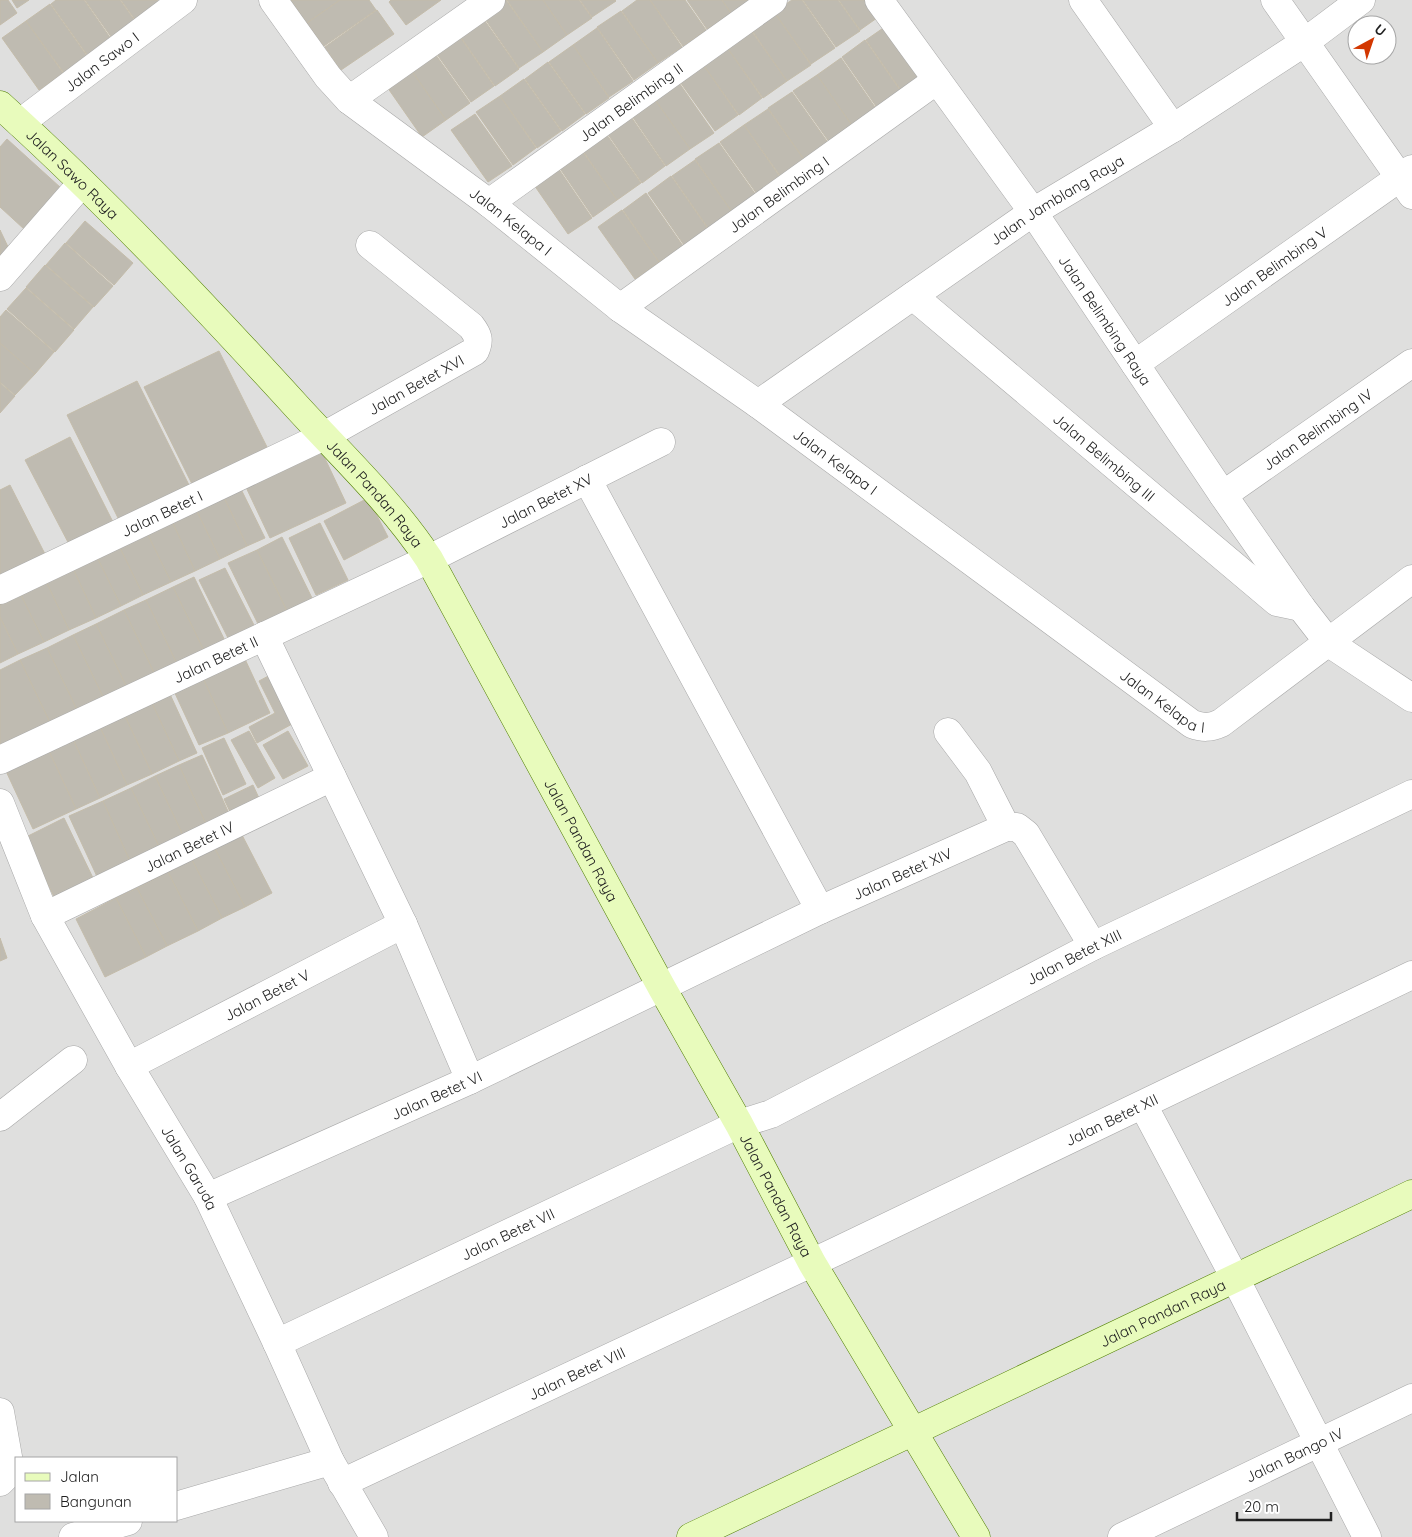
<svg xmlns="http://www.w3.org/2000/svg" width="1412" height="1537" font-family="Quicksand,sans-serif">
<rect width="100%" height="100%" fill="#f2f1e8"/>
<!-- residential -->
<path fill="#dfdfde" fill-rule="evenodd" d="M0,0H1412V1537H0ZM1357,25H1387V55H1357ZM16,1458H176V1521H16Z"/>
<!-- building -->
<g fill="#bfbbb1" stroke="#c4bcaa">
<path d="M0,0H8L17,13L0,25Z"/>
<path d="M12,0H29L17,8Z"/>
<path d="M56,0H84L111,39L88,56L51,4Z"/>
<path d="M85,0H120L135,21L112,38Z"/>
<path d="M121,0H157L160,4L136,21Z"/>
<path d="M291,0H340L307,23Z"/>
<path d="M340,0H369L376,10L324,46L307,23Z"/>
<path d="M391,0H441L406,25L389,2Z"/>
<path d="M506,0L543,52L519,68L483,16Z"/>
<path d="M507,0H543L567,35L543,52Z"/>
<path d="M543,0H579L592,18L567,35Z"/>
<path d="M580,0H615L616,1L592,17Z"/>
<path d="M637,0H650L682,47L658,63L622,11Z"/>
<path d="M650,0H685L706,30L683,46Z"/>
<path d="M687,0H722L731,13L707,29Z"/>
<path d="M722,0H749L731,13Z"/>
<path d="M792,0H802L835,48L811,64L774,12Z"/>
<path d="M803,0H838L860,31L836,47Z"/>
<path d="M839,0H874L884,13L860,30Z"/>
<path d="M50,4L87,56L64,73L26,21Z"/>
<path d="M377,10L394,34L341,70L325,47Z"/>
<path d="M621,11L658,63L634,80L597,27Z"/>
<path d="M774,12L811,65L787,81L751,29Z"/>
<path d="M482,17L519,69L495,86L458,33Z"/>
<path d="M26,21L63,73L39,90L2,38Z"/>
<path d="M889,24L926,76L902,92L866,40Z"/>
<path d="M597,28L633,81L609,97L573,45Z"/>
<path d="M750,29L787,81L763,98L726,46Z"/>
<path d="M458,34L494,86L471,102L434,50Z"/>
<path d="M865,40L902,93L878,109L842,57Z"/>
<path d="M573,45L609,98L586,114L549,62Z"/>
<path d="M726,46L762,98L739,115L702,63Z"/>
<path d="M433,51L470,103L446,120L409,67Z"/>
<path d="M841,58L877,110L853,127L817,75Z"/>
<path d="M548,62L585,114L562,131L525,79Z"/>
<path d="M702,63L738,115L715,131L678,79Z"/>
<path d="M409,67L446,120L422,137L385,84Z"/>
<path d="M817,75L853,127L830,143L793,91Z"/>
<path d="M524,79L561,131L537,148L500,96Z"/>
<path d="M677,80L714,133L690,149L653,97Z"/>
<path d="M792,92L829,144L805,161L768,108Z"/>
<path d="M500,96L536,148L513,165L476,112Z"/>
<path d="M653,97L690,149L666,166L630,113Z"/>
<path d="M768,109L805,161L781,177L744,125Z"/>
<path d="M475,114L512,166L488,182L451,130Z"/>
<path d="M629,114L665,166L642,183L605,130Z"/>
<path d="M744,125L780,177L757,194L720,142Z"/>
<path d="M604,131L641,183L617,200L581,148Z"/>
<path d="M7,139L61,188L24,229L0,207V147Z"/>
<path d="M719,143L756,195L732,212L695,159Z"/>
<path d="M580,148L617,200L593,217L557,164Z"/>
<path d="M695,160L732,212L708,228L672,176Z"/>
<path d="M556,165L592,218L568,234L532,182Z"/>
<path d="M671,176L708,229L684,245L648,193Z"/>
<path d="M646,193L683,246L659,262L623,210Z"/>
<path d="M622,210L659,262L635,279L598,227Z"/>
<path d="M85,221L133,263L114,285L66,243Z"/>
<path d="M0,230L10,251L0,256Z"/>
<path d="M65,243L113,286L94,307L46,265Z"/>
<path d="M45,265L93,307L74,329L26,287Z"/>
<path d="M26,288L74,330L55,352L7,309Z"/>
<path d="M6,310L54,352L35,374L0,343V317Z"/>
<path d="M0,343L35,374L15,395L0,382Z"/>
<path d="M219,351L268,449L193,486L144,387Z"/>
<path d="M137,381L190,487L120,522L67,415Z"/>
<path d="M0,383L15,396L0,413Z"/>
<path d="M70,437L114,524L70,546L25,460Z"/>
<path d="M320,448L346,503L270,538L244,483Z"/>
<path d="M238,483L265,538L247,546L221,491Z"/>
<path d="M10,485L45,554L0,577V490Z"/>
<path d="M221,491L247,546L220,559L193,503Z"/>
<path d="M368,498L388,537L344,560L324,521Z"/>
<path d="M193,503L220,559L195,571L169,515Z"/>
<path d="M169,515L195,571L171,582L144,527Z"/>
<path d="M320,523L348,580L316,595L289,538Z"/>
<path d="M144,527L171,582L143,595L116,540Z"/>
<path d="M282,537L314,602L289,615L257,550Z"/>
<path d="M116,540L143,595L121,606L94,551Z"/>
<path d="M257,550L289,615L260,628L228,563Z"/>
<path d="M94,551L121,606L96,618L70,562Z"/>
<path d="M70,562L96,618L69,630L43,575Z"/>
<path d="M225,568L256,629L230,642L199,580Z"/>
<path d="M43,575L69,630L44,642L17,587Z"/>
<path d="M194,577L228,647L207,657L173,587Z"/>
<path d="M17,587L44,642L18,654L0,617V595Z"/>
<path d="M173,587L207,657L180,670L146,600Z"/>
<path d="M146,600L180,670L158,681L124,610Z"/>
<path d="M124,610L158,681L130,694L96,624Z"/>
<path d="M0,617L18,654L0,663Z"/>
<path d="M96,624L130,694L107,705L73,635Z"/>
<path d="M73,635L107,705L81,718L47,648Z"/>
<path d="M47,648L81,718L54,731L20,660Z"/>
<path d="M244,657L270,713L228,733L202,676Z"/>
<path d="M20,660L54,731L5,754L0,743V670Z"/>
<path d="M276,672L294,723L257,743L249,727L275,713L259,681Z"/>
<path d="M202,676L228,733L199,745L173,689Z"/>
<path d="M169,692L197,753L179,761L151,701Z"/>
<path d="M151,701L179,761L152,774L124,714Z"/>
<path d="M124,714L152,774L127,785L99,725Z"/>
<path d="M99,725L127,785L100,798L72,737Z"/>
<path d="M249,731L275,778L258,788L231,740Z"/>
<path d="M288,731L308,766L283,779L263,745Z"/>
<path d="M72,737L100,798L76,809L48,749Z"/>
<path d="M224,738L246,784L223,795L202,748Z"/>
<path d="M48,749L76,809L33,829L5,769Z"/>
<path d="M202,755L233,822L210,833L179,765Z"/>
<path d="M179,765L210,833L187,844L155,776Z"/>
<path d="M155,776L187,844L163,855L131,788Z"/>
<path d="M253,785L263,807L234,820L224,799Z"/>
<path d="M131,788L163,855L133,868L103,801Z"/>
<path d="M103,801L133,868L100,883L69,816Z"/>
<path d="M64,818L94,880L55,899L26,837Z"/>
<path d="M242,835L272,893L245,907L215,849Z"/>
<path d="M215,849L245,907L222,918L192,860Z"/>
<path d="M192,860L222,918L198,931L168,872Z"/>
<path d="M168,872L198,931L167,946L137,888Z"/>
<path d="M137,888L167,946L146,957L116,898Z"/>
<path d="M116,898L146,957L105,977L76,919Z"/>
<path d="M0,938L7,958L0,961Z"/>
</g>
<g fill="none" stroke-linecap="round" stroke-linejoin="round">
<defs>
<g id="street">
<path id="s1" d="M273,0L328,77L349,100L489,203L620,308L758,404L1192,724C1203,728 1210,728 1221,723L1412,579"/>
<path id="s2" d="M879,0L1033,212L1223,495L1301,607L1329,643L1412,698"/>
<path d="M1083,0L1173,128"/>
<path d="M1275,0L1412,195"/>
<path d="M349,100L491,0"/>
<path id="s3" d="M20,123L183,0"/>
<path id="s4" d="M489,203L773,0"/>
<path d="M0,277L82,183"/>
<path id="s5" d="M913,296L1277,602L1301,607"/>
<path id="s6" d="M620,308L937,80"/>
<path id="s7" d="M1135,364L1412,169"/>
<path id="s8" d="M758,404L1033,212L1173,128L1305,42L1361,0"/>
<path d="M587,479L820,910"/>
<path id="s9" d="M1223,495L1412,363"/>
<path id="s10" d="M0,590L324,436L475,351C480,340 478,335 471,326L370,245"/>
<path d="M264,636L403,924L470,1080"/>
<path d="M948,732L978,772L1006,827"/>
<path id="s11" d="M0,760L429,559L661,442"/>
<path id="s12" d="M0,803L45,916L129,1066L208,1197L277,1343L330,1461L374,1537"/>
<path id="s13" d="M45,916L332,777"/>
<path id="s14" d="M129,1066L403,924"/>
<path d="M1143,1105L1235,1278L1367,1537"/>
<path d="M0,1117L73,1060"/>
<path id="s15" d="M208,1197L470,1080L820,910L1006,827H1017L1026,834L1093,946"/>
<path id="s16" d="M277,1343L739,1124L771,1114L1093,946L1412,794"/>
<path d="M0,1412L10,1468L5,1477L0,1482"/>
<path id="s17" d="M342,1483L837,1251L1412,975"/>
<path d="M176,1506L330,1461"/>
<path d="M73,1537L128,1521"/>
<path id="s18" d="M1122,1537L1412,1398"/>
</g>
<g id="secondary">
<path id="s19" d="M0,105C105,200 202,303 298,408C343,457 392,503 429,559L662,988L739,1124L812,1263L976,1537"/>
<path id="s20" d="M691,1537L1412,1194"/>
</g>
</defs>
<!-- street casing -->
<use href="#street" stroke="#a8a8a8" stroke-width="29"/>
<!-- secondary casing -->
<use href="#secondary" stroke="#507f02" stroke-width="29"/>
<!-- street -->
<use href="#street" stroke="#fff" stroke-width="28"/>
<!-- secondary -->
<use href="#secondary" stroke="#e8fbbc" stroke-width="28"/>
</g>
<g text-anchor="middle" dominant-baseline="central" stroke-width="4.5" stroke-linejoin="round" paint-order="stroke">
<!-- street labels -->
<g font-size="15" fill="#212121" stroke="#fff">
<text stroke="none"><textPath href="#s3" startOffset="102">Jalan Sawo I</textPath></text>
<text stroke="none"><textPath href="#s4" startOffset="174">Jalan Belimbing II</textPath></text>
<text stroke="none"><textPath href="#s19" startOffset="100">Jalan Sawo Raya</textPath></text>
<text stroke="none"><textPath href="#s6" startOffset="195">Jalan Belimbing I</textPath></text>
<text stroke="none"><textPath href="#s8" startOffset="362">Jalan Jamblang Raya</textPath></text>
<text stroke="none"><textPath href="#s1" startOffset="328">Jalan Kelapa I</textPath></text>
<text stroke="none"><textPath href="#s7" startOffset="170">Jalan Belimbing V</textPath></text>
<text stroke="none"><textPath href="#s2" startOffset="392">Jalan Belimbing Raya</textPath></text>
<text stroke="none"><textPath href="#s10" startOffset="464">Jalan Betet XVI</textPath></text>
<text stroke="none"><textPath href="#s9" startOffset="115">Jalan Belimbing IV</textPath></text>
<text stroke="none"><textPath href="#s5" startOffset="250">Jalan Belimbing III</textPath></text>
<text stroke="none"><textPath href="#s1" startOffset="732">Jalan Kelapa I</textPath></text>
<text stroke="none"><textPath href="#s19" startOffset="540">Jalan Pandan Raya</textPath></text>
<text stroke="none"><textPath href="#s11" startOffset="604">Jalan Betet XV</textPath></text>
<text stroke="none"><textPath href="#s10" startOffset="179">Jalan Betet I</textPath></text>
<text stroke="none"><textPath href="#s11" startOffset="238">Jalan Betet II</textPath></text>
<text stroke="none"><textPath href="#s1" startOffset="1138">Jalan Kelapa I</textPath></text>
<text stroke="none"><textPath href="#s19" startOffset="945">Jalan Pandan Raya</textPath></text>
<text stroke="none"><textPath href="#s13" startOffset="160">Jalan Betet IV</textPath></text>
<text stroke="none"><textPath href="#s15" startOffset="766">Jalan Betet XIV</textPath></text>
<text stroke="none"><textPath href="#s16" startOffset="886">Jalan Betet XIII</textPath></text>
<text stroke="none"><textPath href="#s14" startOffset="155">Jalan Betet V</textPath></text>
<text stroke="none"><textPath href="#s15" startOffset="250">Jalan Betet VI</textPath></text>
<text stroke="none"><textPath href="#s17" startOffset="851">Jalan Betet XII</textPath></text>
<text stroke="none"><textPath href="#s12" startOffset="412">Jalan Garuda</textPath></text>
<text stroke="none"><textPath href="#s19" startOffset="1350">Jalan Pandan Raya</textPath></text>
<text stroke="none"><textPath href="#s16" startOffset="255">Jalan Betet VII</textPath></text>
<text stroke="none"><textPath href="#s20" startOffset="522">Jalan Pandan Raya</textPath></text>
<text stroke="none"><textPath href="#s17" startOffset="259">Jalan Betet VIII</textPath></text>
<text stroke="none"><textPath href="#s18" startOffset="191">Jalan Bango IV</textPath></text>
</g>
</g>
<!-- legend -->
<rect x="15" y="1457" width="162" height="65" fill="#ffffff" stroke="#a6a6a6"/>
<rect x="25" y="1473" width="25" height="8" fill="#e8fbbc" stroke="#a6a6a6"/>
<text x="60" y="1482" font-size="15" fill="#212121">Jalan</text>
<rect x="25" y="1494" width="25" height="15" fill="#bfbbb1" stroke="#a6a6a6"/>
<text x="60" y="1507" font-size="15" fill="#212121">Bangunan</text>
<!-- north arrow -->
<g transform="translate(1372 40) rotate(40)"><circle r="24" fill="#ffffff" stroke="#a6a6a6"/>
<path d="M0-4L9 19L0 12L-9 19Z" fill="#d33700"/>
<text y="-8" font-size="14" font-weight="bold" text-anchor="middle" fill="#212121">U</text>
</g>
<!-- scale -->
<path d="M1237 1512v8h94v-8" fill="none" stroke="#212121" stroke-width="2.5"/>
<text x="1244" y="1512" font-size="15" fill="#212121" stroke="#ffffff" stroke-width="4" paint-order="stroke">20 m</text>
</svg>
